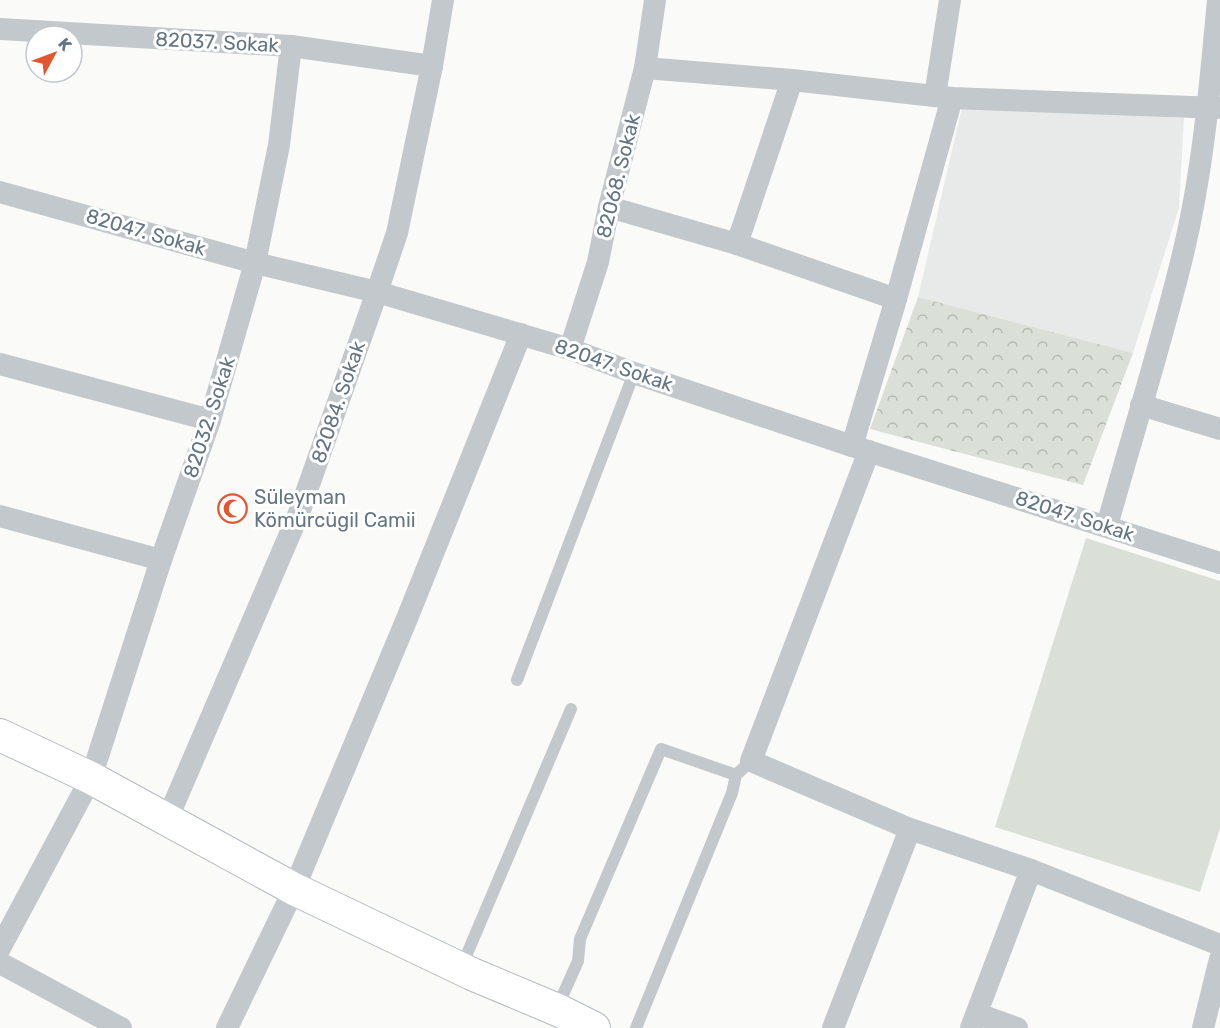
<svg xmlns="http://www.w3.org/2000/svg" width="1220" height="1028" font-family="Rubik,sans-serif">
<defs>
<pattern id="park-crowns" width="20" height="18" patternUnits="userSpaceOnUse" patternTransform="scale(1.5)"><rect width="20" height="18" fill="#dadfd7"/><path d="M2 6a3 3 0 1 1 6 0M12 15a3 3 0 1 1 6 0" fill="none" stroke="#b4b9b4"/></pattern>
</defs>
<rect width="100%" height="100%" fill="#fafaf8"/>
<!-- built -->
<path fill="#e8e9e9" d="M962,107L1184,118L1179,208L1133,353L918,297Z"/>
<!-- park -->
<path fill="url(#park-crowns)" d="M918,297L1133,353L1083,485L870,429Z"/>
<!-- garden -->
<path fill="#dadfd7" d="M1086,538L1220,581V828L1200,892L995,827Z"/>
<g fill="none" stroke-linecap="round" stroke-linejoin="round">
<defs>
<path id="secondary" d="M0,735L91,778L294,889L472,974L560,1011L594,1028"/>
</defs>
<!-- secondary casing -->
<use href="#secondary" stroke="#b3babf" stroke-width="34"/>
<!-- lane -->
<g stroke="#c3c8cc" stroke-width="12">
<path d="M517,680L634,373"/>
<path d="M461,968L571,709"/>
<path d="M557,1008L578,961L580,939L661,749L736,775L751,761"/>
<path d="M636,1028L732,793L736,775"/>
</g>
<!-- street -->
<g stroke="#c3c8cc" stroke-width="22">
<path d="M0,29L291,46L432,66"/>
<path d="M645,68L792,80L952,98L1220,108"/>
<path d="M935,96L950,0"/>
<path d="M0,192L255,263L377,292L570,349L634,373L852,446L1220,563"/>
<path d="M609,207L737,244L896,299"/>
<path d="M737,244L792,80"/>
<path d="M570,349L598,262L609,207L645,68L655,0"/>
<path d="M0,364L210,420"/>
<path d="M1141,405L1220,429"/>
<path d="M852,446L896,299L952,98"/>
<path d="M869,451L751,761L910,829L1031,870"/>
<path d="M0,516L161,560"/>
<path d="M1107,526C1132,436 1160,348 1182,258C1203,173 1210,86 1218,0"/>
<path d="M167,820L299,513L377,292L397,233L432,66L443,0"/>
<path d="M0,948L91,778L161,560L210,420L255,263L279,145L291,46"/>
<path d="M0,963L121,1028"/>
<path d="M978,1014L1017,1028"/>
<path d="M227,1028L294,889L408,616L521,334"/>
<path d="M833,1028L910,829"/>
<path d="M971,1028L1031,870L1220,945"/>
<path d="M1203,1028L1220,959"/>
</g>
<!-- secondary -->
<use href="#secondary" stroke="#fff" stroke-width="32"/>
</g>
<!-- icons -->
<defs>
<symbol id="mosque-ring" viewBox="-11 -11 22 22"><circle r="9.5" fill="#fff" stroke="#e4572e" stroke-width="1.5"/><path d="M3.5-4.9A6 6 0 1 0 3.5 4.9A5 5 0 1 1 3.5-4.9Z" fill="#e4572e"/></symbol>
</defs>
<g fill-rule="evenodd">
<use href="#mosque-ring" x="216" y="492" width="33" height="33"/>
</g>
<g text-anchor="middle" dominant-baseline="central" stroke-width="6" stroke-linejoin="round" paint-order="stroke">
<!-- street labels -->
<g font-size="20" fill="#657683" stroke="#fff">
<text transform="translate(217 42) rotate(3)">82037. Sokak</text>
<text transform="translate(618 176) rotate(-76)">82068. Sokak</text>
<text transform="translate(146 232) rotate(16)">82047. Sokak</text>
<text transform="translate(614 365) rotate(19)">82047. Sokak</text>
<text transform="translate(338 402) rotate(-71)">82084. Sokak</text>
<text transform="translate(209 417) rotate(-72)">82032. Sokak</text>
<text transform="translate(1075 516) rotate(18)">82047. Sokak</text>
</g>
<!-- poi labels -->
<g font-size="20" fill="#657683" stroke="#fff" text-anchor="start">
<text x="254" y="497">Süleyman<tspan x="254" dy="23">Kömürcügil Camii</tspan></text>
</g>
</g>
<!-- north arrow -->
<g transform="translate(54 54) rotate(49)"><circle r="28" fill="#ffffff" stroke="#c1c8cd" stroke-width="1.5"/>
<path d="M0-4.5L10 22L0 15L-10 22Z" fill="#e4572e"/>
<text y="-9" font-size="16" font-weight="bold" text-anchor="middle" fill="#657683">K</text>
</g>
</svg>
